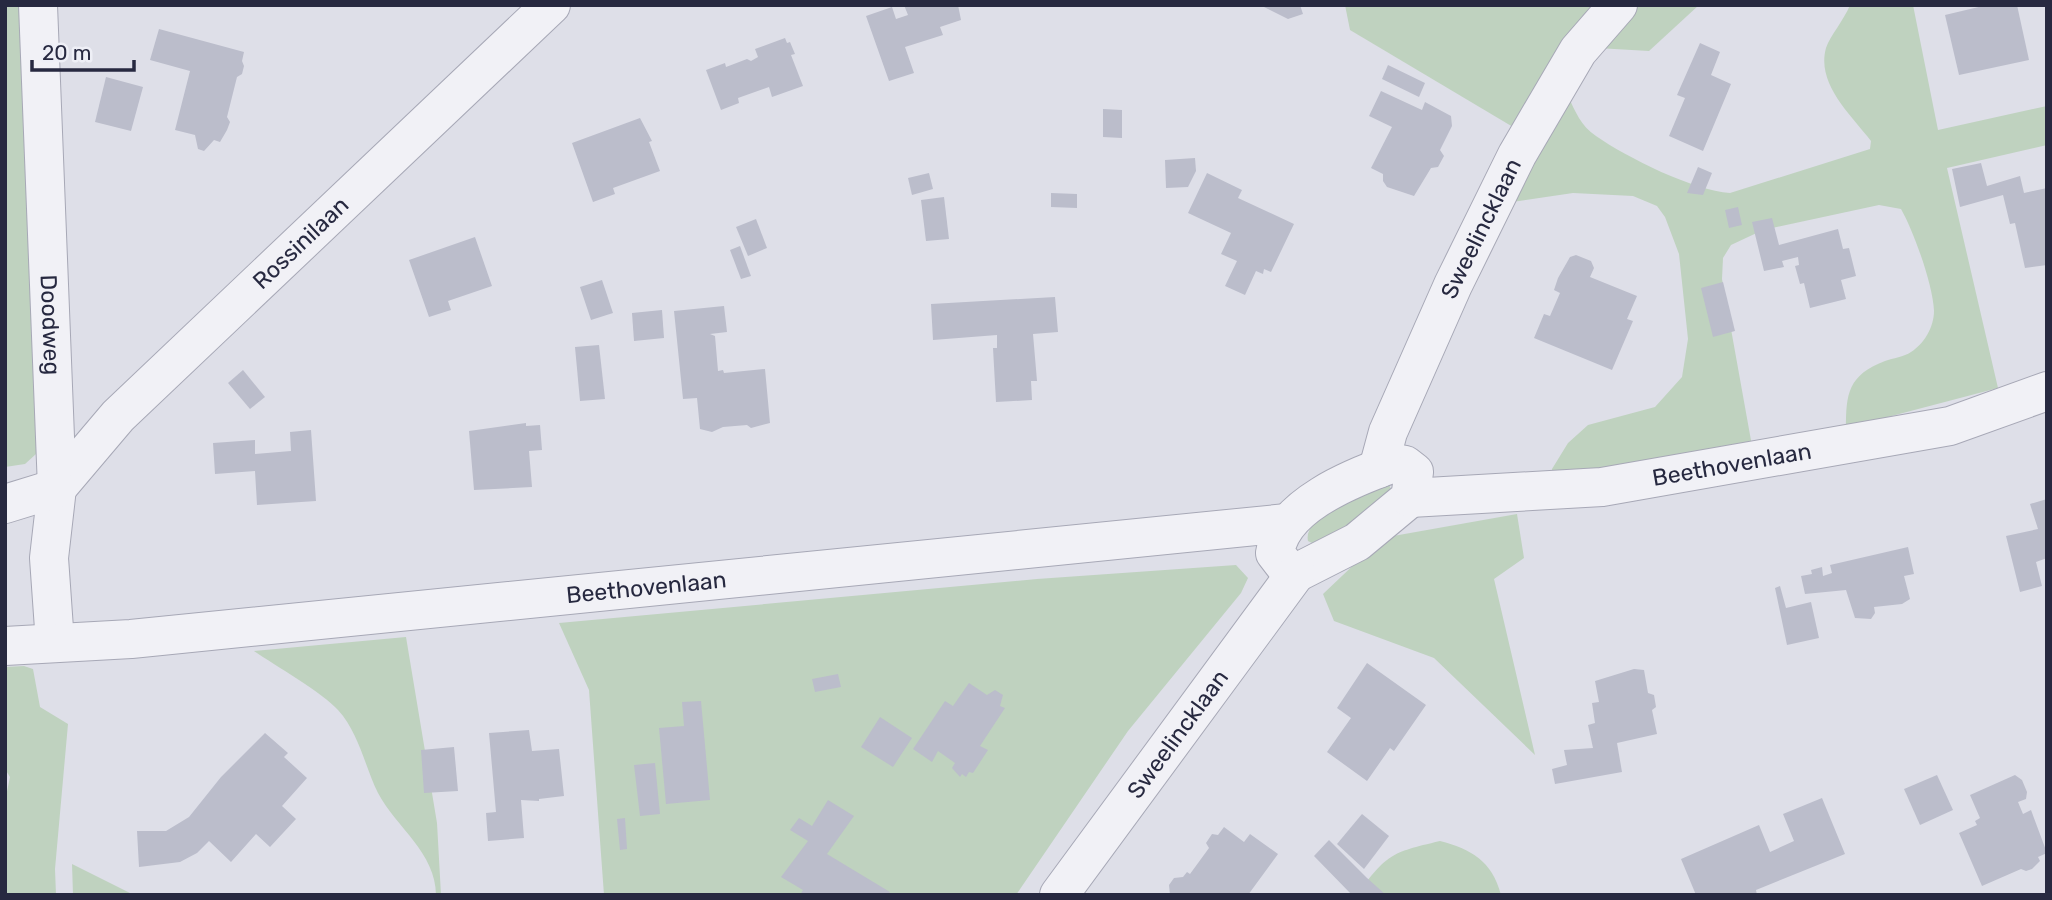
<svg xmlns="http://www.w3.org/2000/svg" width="2052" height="900" font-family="Rubik,sans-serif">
<rect width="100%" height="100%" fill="#dedfe8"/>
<!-- green -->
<g fill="#bfd2bf">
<path d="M5,5H28L40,316L36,454L25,464L5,467Z"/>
<path d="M1345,5H1598L1513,127L1350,30Z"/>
<path d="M1639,5H1699L1649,51L1597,48Z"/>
<path d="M1850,5H1913L1938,130L2047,106V145L1947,168L1998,388L1846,428C1846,394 1848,375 1885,361C1893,358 1904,357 1911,352C1924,344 1934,327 1934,311C1933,285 1914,232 1901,209L1879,205L1763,230L1731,245L1723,258L1722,279L1752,446L1552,479V469L1568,443L1588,425L1655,407L1682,377L1688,339L1679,254L1665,217L1657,206L1633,196L1573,193L1505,203L1568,96C1575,111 1581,126 1596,136C1626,157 1694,191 1730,193L1870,149L1871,141C1851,115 1816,84 1826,48C1830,36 1844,20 1850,5Z"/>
<path d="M1389,483L1391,490L1381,508L1312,543L1308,541C1302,514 1368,493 1389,483Z"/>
<path d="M1517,514L1524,558L1494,579L1535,755L1434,658L1334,621L1323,594L1382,538Z"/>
<path d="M1236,565L1248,578L1241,593L1128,731L1016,895H604L589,690L559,623L1037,579Z"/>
<path d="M406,637L437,823L441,895H436C436,853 396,827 378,793C365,767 359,733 338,710C323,693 276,666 254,651Z"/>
<path d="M24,666L33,669L40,707L68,724L55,869L56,895H5V801L10,777L5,769V667Z"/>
<path d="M1440,841C1471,849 1492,861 1501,895H1356C1388,854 1389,853 1440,841Z"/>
<path d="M72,864L134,895H73Z"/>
</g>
<!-- building -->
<g fill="#bbbdcb">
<path d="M904,5H958L961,20L940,27L943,35L905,47L914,73L889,81L866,16L892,7L896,19L908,15Z"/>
<path d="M1260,5H1300L1303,14L1288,19Z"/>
<path d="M1987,5H2017L2029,60L1959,75L1945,15Z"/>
<path d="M159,29L244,52L242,61L244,66L242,74L237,77L227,117L230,122L227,130L220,142L214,140L204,151L198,149L195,135L175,130L190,71L150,60Z"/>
<path d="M785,38L787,43L790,42L795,54L791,55L803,86L772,97L769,87L738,98L739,103L721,110L706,70L725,63L726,67L747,59L751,61L758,57L755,49Z"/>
<path d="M1700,43L1720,52L1711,75L1731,84L1703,151L1669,136L1685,98L1677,95Z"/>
<path d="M1388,65L1425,83L1419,97L1382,79Z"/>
<path d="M106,77L143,87L131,131L95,122Z"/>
<path d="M1381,91L1422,110L1425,102L1451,116L1452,126L1440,150L1444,156L1438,167L1431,168L1414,196L1387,187L1383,181V174L1371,168L1392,127L1369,116Z"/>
<path d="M1103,109L1122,110V138L1103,137Z"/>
<path d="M640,118L652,141L649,142L660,171L613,188L615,194L593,202L572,143Z"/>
<path d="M1195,158L1196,171L1188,187L1166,188L1165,160Z"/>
<path d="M1981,163L1987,186L2020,176L2024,193L2047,188V265L2025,268L2015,223L2010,224L2003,195L1960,207L1952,169Z"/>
<path d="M1698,167L1712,173L1703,195L1687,193Z"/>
<path d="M929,173L933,189L912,195L908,178Z"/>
<path d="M1207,173L1242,190L1238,198L1294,224L1271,272L1264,269L1263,274L1256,271L1245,295L1225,286L1237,261L1221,254L1231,233L1188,213Z"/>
<path d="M1051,193L1077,194V208L1051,207Z"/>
<path d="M944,197L949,239L926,241L921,200Z"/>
<path d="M1738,207L1742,225L1729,228L1725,210Z"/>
<path d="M1772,218L1779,245L1838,229L1843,249L1849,248L1856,276L1841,280L1846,299L1810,308L1804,283L1800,284L1795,266L1799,265L1798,257L1782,261L1784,267L1764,271L1752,222Z"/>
<path d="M756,219L767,248L748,256L736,227Z"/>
<path d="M475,237L492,286L448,301L451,310L429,317L409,260Z"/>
<path d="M740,246L751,276L741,279L730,250Z"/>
<path d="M1576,255L1591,261L1594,268L1590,277L1637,296L1627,319L1633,321L1612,370L1534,338L1544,314L1550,316L1560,293L1554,290L1558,278L1570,257Z"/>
<path d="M602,280L613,313L591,320L580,287Z"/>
<path d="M1723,282L1735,331L1713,337L1701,288Z"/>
<path d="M1055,297L1058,332L1033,334L1037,381H1031L1032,400L996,402L993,348H997V335L933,340L931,304Z"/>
<path d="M724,306L727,332L710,334L715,336L718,371L723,370L724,373L765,369L770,423L751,428L747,425L723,427L712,432L700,429L697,398L683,399L674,311Z"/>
<path d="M662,310L664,338L634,341L632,313Z"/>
<path d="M599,345L605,399L580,401L575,347Z"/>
<path d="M243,370L265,397L250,409L228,383Z"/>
<path d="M526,423V426L540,425L542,450L529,451L532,487L474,490L469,431Z"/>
<path d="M311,430L316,501L257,505L255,471L215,474L213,443L255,440V454L291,451L290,432Z"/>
<path d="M2047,499V558L2036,562L2042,586L2020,592L2006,536L2038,529L2030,504Z"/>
<path d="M1908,547L1914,574L1904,576L1910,599L1902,604L1874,607L1875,613L1871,619L1855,618L1846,590L1805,594L1801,576L1812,574L1811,570L1822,567L1823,576L1832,573L1830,565Z"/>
<path d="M1780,586L1786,608L1811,602L1819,638L1787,645L1775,588Z"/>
<path d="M1367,663L1426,705L1394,751L1390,748L1367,781L1327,752L1351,718L1337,708Z"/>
<path d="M1634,669L1644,670L1648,693L1654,695L1656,707L1652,710L1657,734L1617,743L1622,772L1555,784L1552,769L1567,765L1564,750L1593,748L1588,725L1595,723L1592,703L1599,702L1595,681Z"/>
<path d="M838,674L841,687L815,692L812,679Z"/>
<path d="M969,683L987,695L995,690L1003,695L1000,706L1005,708L980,746L988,750L973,773L969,772L966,777L962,774L960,777L952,768L955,763L938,751L932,762L913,749L945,701L953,706Z"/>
<path d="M701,701L710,800L666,804L659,728L684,726L682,702Z"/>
<path d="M880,717L912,738L893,767L861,747Z"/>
<path d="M529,730L532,751L559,749L564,796L539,799V801L521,800L524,838L488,841L486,813L496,812L489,733Z"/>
<path d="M265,733L288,753L284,757L307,778L282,806L296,819L270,847L256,834L231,862L209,841L197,853L180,862L139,867L137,831H166L189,817L221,777Z"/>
<path d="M454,747L458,791L424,793L421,750Z"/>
<path d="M655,763L660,814L640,816L634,765Z"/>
<path d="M1937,775L1953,810L1920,825L1904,789Z"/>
<path d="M2015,775L2022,780L2027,792L2026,799L2018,802L2023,814L2031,810L2047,853L2038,857L2040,861L2032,869L2026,871L2021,869L1982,886L1959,833L1977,825L1975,821L1980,818L1970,795Z"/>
<path d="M1822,798L1845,854L1756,890L1757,895H1696L1681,859L1759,825L1770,852L1794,841L1783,814Z"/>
<path d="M828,800L854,816L827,854L890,892L888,895H800L803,890L781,877L808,841L790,830L799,818L812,826Z"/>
<path d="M1362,814L1389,836L1364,869L1337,844Z"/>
<path d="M625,818L627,849L620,850L617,819Z"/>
<path d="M1224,827L1244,842L1250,834L1278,854L1248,895H1170L1169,885L1174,878L1183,877L1187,872L1190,874L1209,848L1206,843L1212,834L1218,835Z"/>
<path d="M1329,840L1367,878L1386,895H1352L1314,856Z"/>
</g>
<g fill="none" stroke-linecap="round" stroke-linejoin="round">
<defs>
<g id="minor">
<path id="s1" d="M38,5L57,488L49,558L55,643"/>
<path d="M1394,463L1405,465L1414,472L1410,498L1357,542L1296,573L1285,566L1275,553C1281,506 1354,477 1394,463Z"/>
<path id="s2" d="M1378,469L1388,432L1453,285L1517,155L1578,51L1618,5"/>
<path id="s3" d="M57,488L118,416L551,5"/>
<path id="s4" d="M1410,498L1602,487L1950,426L2047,391"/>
<path d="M5,504L57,488"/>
<path id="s5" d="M5,646L131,639L1287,523"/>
<path id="s6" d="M1059,895L1296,573"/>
</g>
</defs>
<!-- minor casing -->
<use href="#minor" stroke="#a7a8b6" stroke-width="40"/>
<!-- minor -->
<use href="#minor" stroke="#f1f1f6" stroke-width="38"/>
</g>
<g text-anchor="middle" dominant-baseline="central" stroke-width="5" stroke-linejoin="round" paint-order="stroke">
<!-- street labels -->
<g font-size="23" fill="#272940" stroke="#eeeff6">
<text stroke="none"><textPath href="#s2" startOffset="262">Sweelincklaan</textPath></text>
<text stroke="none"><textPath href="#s3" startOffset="346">Rossinilaan</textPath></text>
<text stroke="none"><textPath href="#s1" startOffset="320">Doodweg</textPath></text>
<text stroke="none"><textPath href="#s4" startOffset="324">Beethovenlaan</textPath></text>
<text stroke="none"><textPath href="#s5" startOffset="644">Beethovenlaan</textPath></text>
<text stroke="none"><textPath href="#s6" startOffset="200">Sweelincklaan</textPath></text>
</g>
</g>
<!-- border -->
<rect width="2052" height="900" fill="none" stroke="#272940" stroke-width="14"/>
<!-- scale -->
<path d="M32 60v10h102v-10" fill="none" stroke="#272940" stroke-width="3.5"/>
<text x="42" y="60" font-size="21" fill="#272940" stroke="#eeeff6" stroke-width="5" paint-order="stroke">20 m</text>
</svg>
